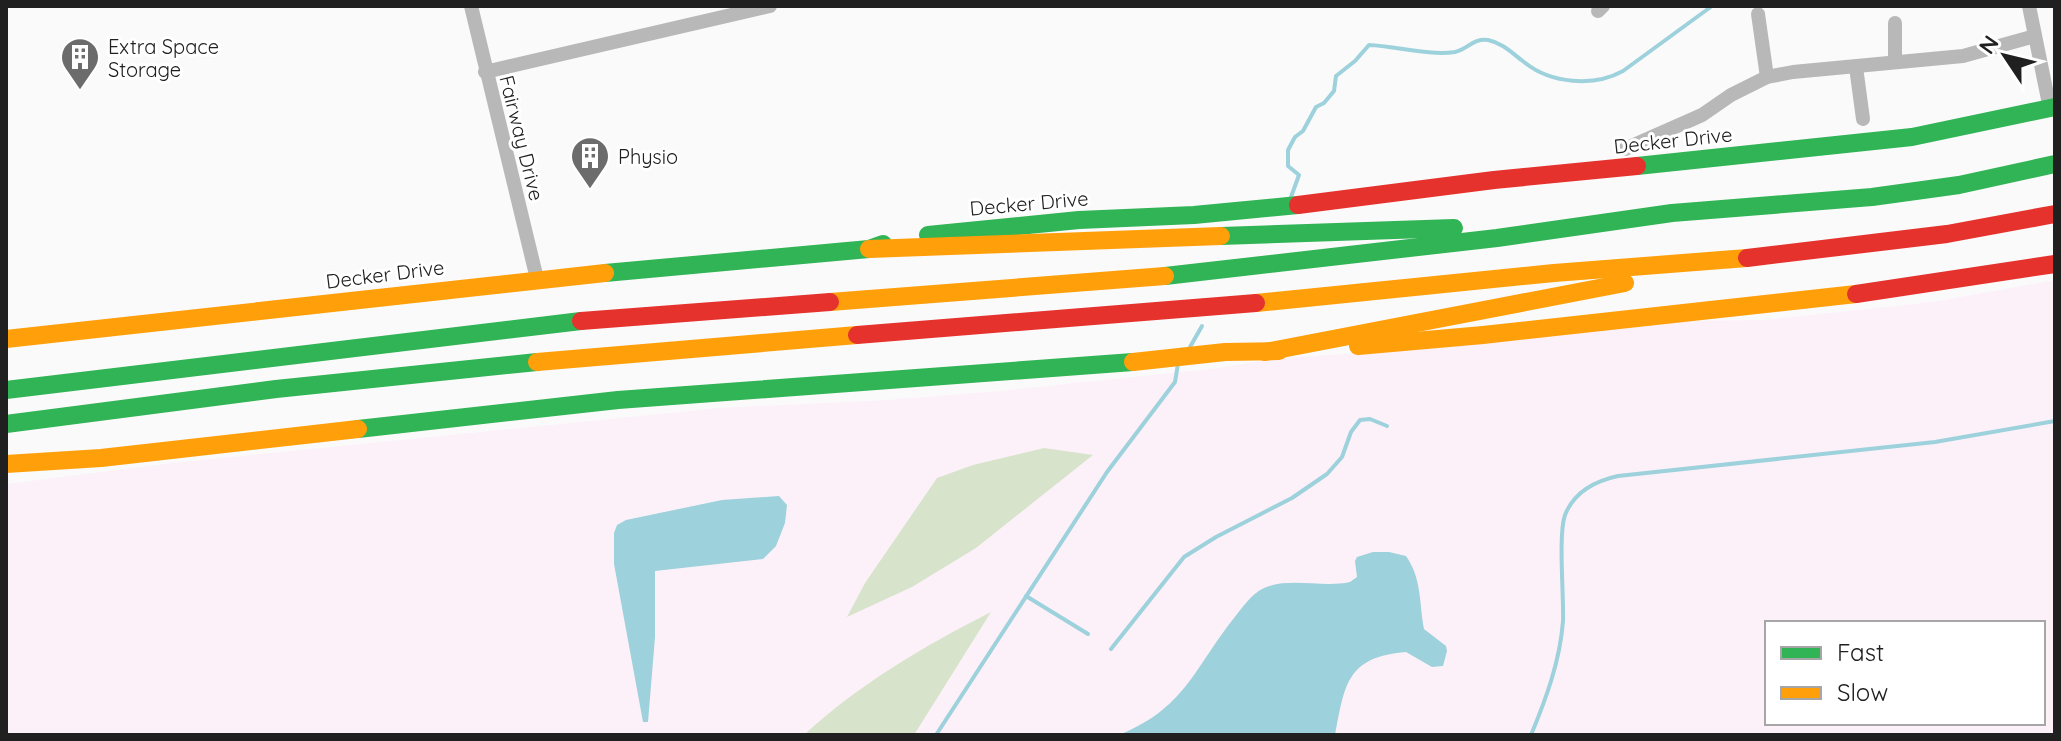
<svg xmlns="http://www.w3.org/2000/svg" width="2061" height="741" font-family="Quicksand,sans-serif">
<rect width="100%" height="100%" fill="#fbfafb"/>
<!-- industrial -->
<path fill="#fdf1f9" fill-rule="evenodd" d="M2055,280V735H6V484L172,463L718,408L887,400L999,391L1218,368L1278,358L1361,353L1685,321L1765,320L1933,302ZM1767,623H2043V723H1767Z"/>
<!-- green -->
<g fill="#d7e4cb">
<path d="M1044,448L1093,455L976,548L912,587L847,617L865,583L937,478L973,465Z"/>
<path d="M991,612L914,735H804C859,684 924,646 991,612Z"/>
</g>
<!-- water -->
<g fill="#9dd1dc">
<path d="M779,496L787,505L785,523L776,546L763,559L655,571V637L648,722H643L614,564V533L617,525L626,520L722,500Z"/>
<path d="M1373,552H1389L1406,556C1422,579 1419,602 1424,629L1446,646L1447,651L1443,666L1432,667L1406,652C1346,657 1345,685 1335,735H1119C1185,708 1193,670 1234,618C1243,607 1251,594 1264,588C1289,577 1323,588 1350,582L1357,577L1355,561L1357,557Z"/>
</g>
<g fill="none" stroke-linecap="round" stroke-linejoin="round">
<!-- stream -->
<g stroke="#9dd1dc" stroke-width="4">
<path d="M1291,197L1299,175L1288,166V150L1295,137L1303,131L1316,107L1324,103L1334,91L1336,76L1355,61L1369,45C1395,46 1429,56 1455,52C1468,49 1473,38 1488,40C1503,43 1513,54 1524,62C1551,84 1594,87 1623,71L1712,6"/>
<path d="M1190,347L1202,326"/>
<path d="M1026,596L1088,634"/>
<path d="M1111,649L1184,557L1216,537L1292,498L1327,474L1342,457L1351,432L1360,420L1370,419L1387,426"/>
<path d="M936,735L1107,472L1175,382L1178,364"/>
<path d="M1531,735C1546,699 1560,661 1563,621C1564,596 1558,535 1565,515C1574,492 1595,481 1618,476L1935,442L2055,421"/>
</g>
<!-- street -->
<g stroke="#b8b8b8" stroke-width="14">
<path d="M471,6L537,279"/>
<path d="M2029,6L2050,109"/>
<path d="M1598,11L1603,6"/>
<path d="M1758,14L1767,77"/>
<path d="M1895,23V62"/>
<path d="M1856,67L1863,119"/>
<path d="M485,72L770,6"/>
<path d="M1625,149L1702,115L1731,95L1767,77L1793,72L1963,56L2035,36"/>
</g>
<!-- fast -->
<g stroke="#30b455" stroke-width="18">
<path d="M1637,166L1912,137L2055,107"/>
<path d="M928,235L1079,220L1194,215L1298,205"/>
<path d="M1221,236L1454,228"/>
<path d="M605,273L869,249L883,244"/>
<path d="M1165,276L1497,238L1672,213L1872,197L1959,185L2055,164"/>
<path d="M6,390L581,321"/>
<path d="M6,424L276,389L537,362"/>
<path d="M358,429L618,400L1133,362"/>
</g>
<!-- slow -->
<g stroke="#ff9f0a" stroke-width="18">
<path d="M869,249L1221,236"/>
<path d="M830,302L1165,276"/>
<path d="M1256,303L1554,273L1747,258"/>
<path d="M6,339L605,273"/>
<path d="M1358,346L1483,335L1856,294"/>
<path d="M1265,352L1625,283"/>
<path d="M537,362L857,335"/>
<path d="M1133,362L1225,352L1279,351"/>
<path d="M6,464L101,458L358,429"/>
</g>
<!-- jam -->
<g stroke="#e5322d" stroke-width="18">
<path d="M1298,205L1494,180L1637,166"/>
<path d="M1747,258L1947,234L2055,214"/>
<path d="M1856,294L2055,264"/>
<path d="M581,321L830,302"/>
<path d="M857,335L1256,303"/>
</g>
</g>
<!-- icons -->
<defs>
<symbol id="building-pin" viewBox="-11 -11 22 30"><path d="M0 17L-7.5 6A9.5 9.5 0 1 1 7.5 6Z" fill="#6d6c6d" stroke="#fff"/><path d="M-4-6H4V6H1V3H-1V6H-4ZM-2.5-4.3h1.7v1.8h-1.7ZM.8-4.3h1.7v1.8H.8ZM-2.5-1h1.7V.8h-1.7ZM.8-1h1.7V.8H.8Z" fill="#fff"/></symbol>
</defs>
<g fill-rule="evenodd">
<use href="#building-pin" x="58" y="35" width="44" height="60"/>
<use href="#building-pin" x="568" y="134" width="44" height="60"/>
</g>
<g text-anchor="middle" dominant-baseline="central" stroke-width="6" stroke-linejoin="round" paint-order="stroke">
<!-- poi labels -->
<g font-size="20" fill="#212021" stroke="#fff" text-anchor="start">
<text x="108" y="46">Extra Space<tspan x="108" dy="23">Storage</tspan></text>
<text x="618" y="156">Physio</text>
</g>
<!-- street labels -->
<g font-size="20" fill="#212021" stroke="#fff">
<text transform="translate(522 138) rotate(76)">Fairway Drive</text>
<text transform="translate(1673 140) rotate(-6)">Decker Drive</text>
<text transform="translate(1029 203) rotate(-5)">Decker Drive</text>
<text transform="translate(385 274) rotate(-7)">Decker Drive</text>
</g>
</g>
<!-- border -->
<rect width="2061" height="741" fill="none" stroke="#212021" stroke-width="16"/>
<!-- legend -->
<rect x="1765" y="621" width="280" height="104" fill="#ffffff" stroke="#a6a6a6" stroke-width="2"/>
<rect x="1781" y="647" width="40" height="12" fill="#30b455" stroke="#a6a6a6" stroke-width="2"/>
<text x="1837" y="661" font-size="24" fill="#212021">Fast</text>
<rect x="1781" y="687" width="40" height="12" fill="#ff9f0a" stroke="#a6a6a6" stroke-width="2"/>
<text x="1837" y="701" font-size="24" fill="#212021">Slow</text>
<!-- north arrow -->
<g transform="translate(2005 56) rotate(305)" stroke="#ffffff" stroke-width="6" paint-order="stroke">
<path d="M0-6L14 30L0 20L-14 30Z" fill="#212021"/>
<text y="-12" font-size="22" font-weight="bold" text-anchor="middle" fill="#212021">N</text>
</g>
</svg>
